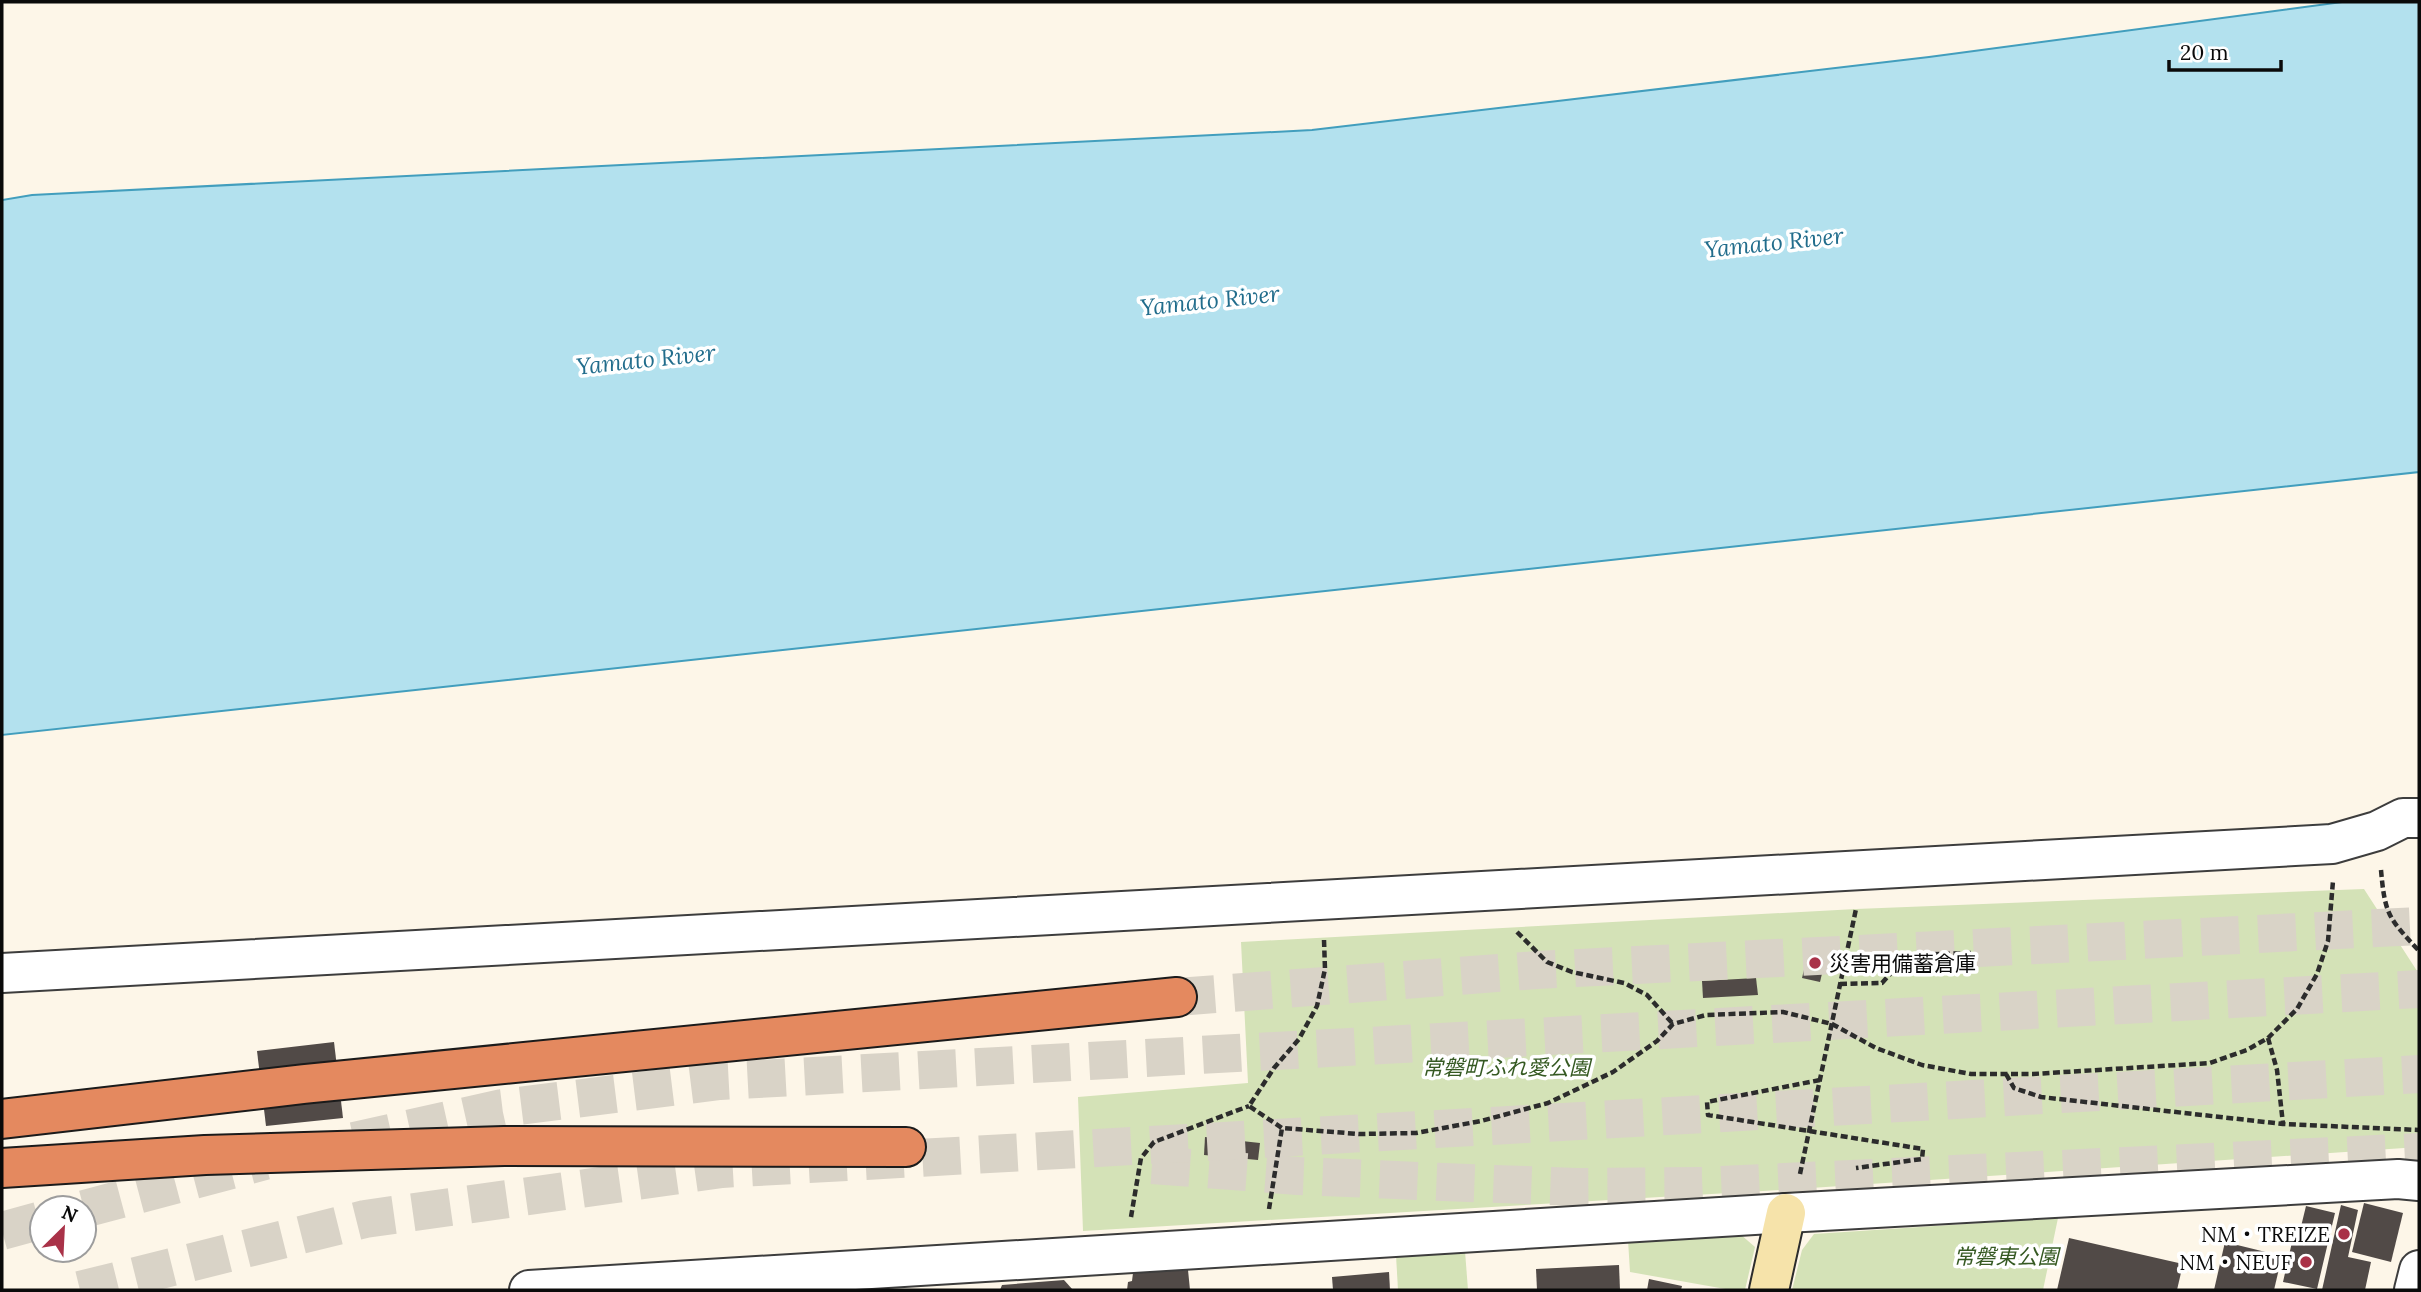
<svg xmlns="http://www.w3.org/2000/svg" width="2421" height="1292" font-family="Lora,'Noto Sans JP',serif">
<rect width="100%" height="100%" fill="#fdf6e8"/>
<!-- green -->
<g fill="#d4e2b7">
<path d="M2364,889L2419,974V1147L1796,1189L1083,1231L1078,1097L1248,1083L1241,942L1856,909Z"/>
<path d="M2058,1218L2043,1290H1792L1802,1250L1814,1234Z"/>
<path d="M1740,1234L1755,1247L1745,1290H1731L1630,1272L1628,1240Z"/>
<path d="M1465,1251L1468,1290H1398L1396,1255Z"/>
</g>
<!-- water -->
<path fill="#b3e1ee" stroke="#429ebd" stroke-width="2" d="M2342,2H2419V472L2,735V200L32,195L1312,130L1929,57Z"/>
<!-- building -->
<g fill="#514a47">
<path d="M1808,953L1826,957L1820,982L1802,978Z"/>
<path d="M1756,978L1758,995L1703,998L1702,981Z"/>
<path d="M334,1042L343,1118L266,1126L257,1051Z"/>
<path d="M1205,1137L1260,1143L1258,1160L1204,1155Z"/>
<path d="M2364,1203L2403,1213L2391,1262L2352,1252Z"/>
<path d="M2341,1205L2358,1210L2348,1257L2371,1262L2365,1290H2322Z"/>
<path d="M2306,1206L2335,1213L2317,1289L2283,1282L2292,1242L2297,1243Z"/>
<path d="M2069,1238L2183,1264L2177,1290H2057Z"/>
<path d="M2225,1242L2282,1256L2274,1290H2214Z"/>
<path d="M1619,1265L1620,1290H1537L1536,1269Z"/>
<path d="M1188,1270L1190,1290H1127L1128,1282L1132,1281L1133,1273Z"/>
<path d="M1389,1272L1390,1290H1333L1332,1277Z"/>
<path d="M1649,1279L1682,1286L1681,1290H1647Z"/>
<path d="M1064,1280L1073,1290H1000L1002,1285Z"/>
</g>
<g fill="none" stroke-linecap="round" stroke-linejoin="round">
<!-- highway-tunnel -->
<g stroke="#d9d3c7" stroke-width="38" stroke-dasharray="38 19" stroke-linecap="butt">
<path d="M1177,997L1537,970L2419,926"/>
<path d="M354,1141L502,1108L720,1081L2419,989"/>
<path d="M1152,1165L1298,1176L1444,1182L1576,1187L1702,1186L2419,1152"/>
<path d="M84,1209L265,1161"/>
<path d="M2,1231L42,1220"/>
<path d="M80,1290L365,1219L722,1169L2419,1074"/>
</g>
<defs>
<g id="street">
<path d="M2,973C779,932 1556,893 2332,844L2377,831L2403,818H2419"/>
<path d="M529,1290L1786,1213L2398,1179L2419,1181"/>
<path d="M2414,1290L2419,1270"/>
</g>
<path id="secondary" d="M1769,1290L1786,1213"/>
<g id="highway">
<path d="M2,1119L304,1084L1177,997"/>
<path d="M2,1168L205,1155L504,1146L906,1147"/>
</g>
</defs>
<!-- street casing -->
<use href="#street" stroke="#3d3d3d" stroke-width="42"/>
<!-- secondary casing -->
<use href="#secondary" stroke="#2c2c2c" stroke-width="42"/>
<!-- highway casing -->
<use href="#highway" stroke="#1b1b1b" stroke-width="42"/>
<!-- path -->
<g stroke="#2c2c2c" stroke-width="4.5" stroke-dasharray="7 3.5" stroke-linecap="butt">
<path d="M2381,870C2385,916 2389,918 2419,951"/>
<path d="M1517,932L1547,962L1572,972L1624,983L1647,995L1673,1024"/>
<path d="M1324,940L1325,969L1317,1006L1299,1039L1274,1068L1249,1106L1282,1128L1359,1134L1416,1133L1481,1121L1548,1103L1613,1072L1657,1041L1673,1024L1706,1015L1783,1012L1832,1024L1876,1048L1922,1065L1971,1074H2033L2210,1063L2247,1050L2268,1038L2297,1009L2317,974L2328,941L2333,881"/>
<path d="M1840,984L1882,983L1907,955L1973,953"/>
<path d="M2268,1038L2277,1070L2283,1124"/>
<path d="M2006,1074L2014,1088L2041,1097L2283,1124L2419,1130"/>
<path d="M1820,1080L1707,1102L1708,1115L1923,1149L1922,1159L1856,1168"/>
<path d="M1800,1174L1856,909"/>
<path d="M1269,1209L1282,1128"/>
<path d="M1131,1217L1141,1158L1154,1142L1249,1106"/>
</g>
<!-- street -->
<use href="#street" stroke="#fff" stroke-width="38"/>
<!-- secondary -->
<use href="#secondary" stroke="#f6e3aa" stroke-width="38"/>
<!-- highway -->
<use href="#highway" stroke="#e4895f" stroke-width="38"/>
</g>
<!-- markers -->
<g fill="#a93248" stroke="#fff" stroke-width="2.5">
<circle cx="1815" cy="963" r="7"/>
<circle cx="2344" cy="1234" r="7"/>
<circle cx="2306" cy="1262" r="7"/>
</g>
<g text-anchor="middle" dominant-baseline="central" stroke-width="7" stroke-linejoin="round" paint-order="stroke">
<!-- poi labels -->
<g font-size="21" fill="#0a0a0a" stroke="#fff" text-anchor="end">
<text x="1829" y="963" text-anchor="start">災害用備蓄倉庫</text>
<text x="2330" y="1234">NM・TREIZE</text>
<text x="2292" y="1262">NM・NEUF</text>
</g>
<!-- park labels -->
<g font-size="21" font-style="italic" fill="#355922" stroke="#fff">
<text x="1506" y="1067">常磐町ふれ愛公園</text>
<text x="2006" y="1256">常磐東公園</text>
</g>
<!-- water labels -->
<g font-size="23" font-style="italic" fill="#226d8c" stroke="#fff">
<text transform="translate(1774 242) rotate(-6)">Yamato River</text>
<text transform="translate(1210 300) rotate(-6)">Yamato River</text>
<text transform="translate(646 359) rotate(-6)">Yamato River</text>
</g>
</g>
<!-- border -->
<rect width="2421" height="1292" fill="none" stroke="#0a0a0a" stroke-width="7"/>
<!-- north arrow -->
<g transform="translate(63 1229) rotate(24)"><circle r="33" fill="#ffffff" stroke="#9d9d9d" stroke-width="2"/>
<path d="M0-5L12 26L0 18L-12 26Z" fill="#a93248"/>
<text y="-10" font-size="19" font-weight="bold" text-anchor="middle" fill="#0a0a0a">N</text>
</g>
<!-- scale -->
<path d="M2169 60v10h112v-10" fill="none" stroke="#0a0a0a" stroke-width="3.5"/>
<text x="2180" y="60" font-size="21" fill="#0a0a0a" stroke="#ffffff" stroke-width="5" paint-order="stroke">20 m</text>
</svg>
